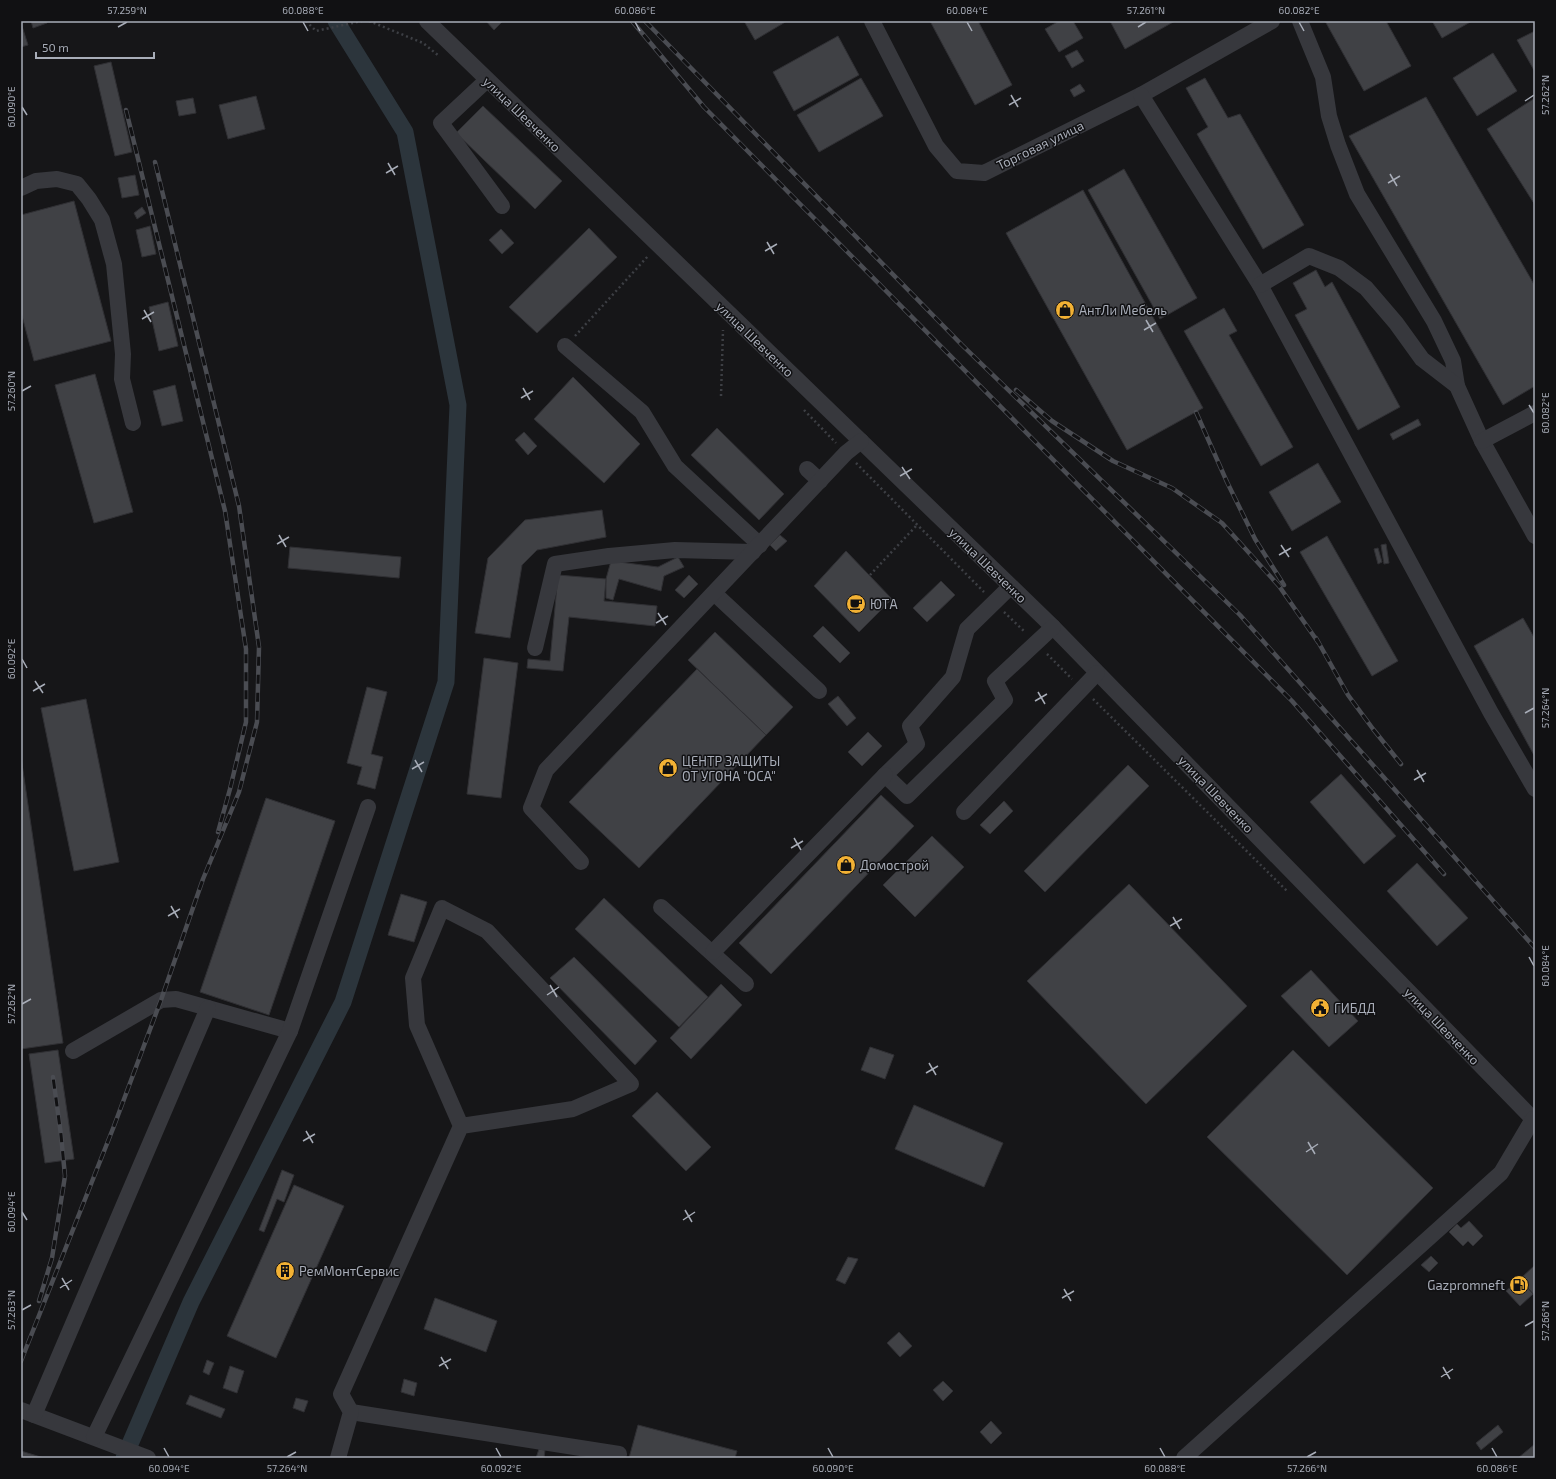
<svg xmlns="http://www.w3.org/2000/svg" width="1556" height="1479" font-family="'Exo 2',sans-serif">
<rect width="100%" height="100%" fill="#161618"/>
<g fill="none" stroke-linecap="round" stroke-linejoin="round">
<!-- canal -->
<path stroke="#2c353c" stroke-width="17" d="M124,1458L191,1302L343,1002L446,682L458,405L405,132L336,21"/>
</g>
<!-- building -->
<g fill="#404145" stroke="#303034">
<path d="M31,21H47V23L33,28Z"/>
<path d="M486,21H503L494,30Z"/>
<path d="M744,21H787L755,40Z"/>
<path d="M930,21H978L1012,85L975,105Z"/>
<path d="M1059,21H1073L1083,38L1059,52L1045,29Z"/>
<path d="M1110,21H1175L1125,49Z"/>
<path d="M1325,21H1386L1411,66L1364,91Z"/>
<path d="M1432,21H1472L1442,38Z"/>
<path d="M21,23L28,45L21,47Z"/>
<path d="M1535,31V72L1517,40Z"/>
<path d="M838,36L859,75L794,111L773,72Z"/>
<path d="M1077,50L1084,61L1072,68L1065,56Z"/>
<path d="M1493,53L1517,91L1477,116L1453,78Z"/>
<path d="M111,62L132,152L115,156L94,66Z"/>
<path d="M861,78L883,116L819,152L797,115Z"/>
<path d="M1205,78L1228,118L1240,114L1304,225L1263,249L1197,134L1208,127L1186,88Z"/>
<path d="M1080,84L1085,91L1074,97L1070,90Z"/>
<path d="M256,96L265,129L228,139L219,105Z"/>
<path d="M1426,97L1535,286V386L1503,405L1349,136Z"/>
<path d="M193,98L196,113L179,116L176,101Z"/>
<path d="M1535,98V205L1487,129Z"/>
<path d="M483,106L562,181L535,209L456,133Z"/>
<path d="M1124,169L1197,298L1160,319L1088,190Z"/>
<path d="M135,175L139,195L122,198L118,178Z"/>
<path d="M1083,190L1203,408L1127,450L1006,233Z"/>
<path d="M74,201L111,341L34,361L21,312V215Z"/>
<path d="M142,207L146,213L137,219L134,213Z"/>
<path d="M150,226L156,254L142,257L136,230Z"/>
<path d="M589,228L617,257L537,333L509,307Z"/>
<path d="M501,229L514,243L502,254L489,240Z"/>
<path d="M1316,270L1325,287L1332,282L1400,407L1358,430L1295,315L1307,309L1293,283Z"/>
<path d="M168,302L178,346L159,351L149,307Z"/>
<path d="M1224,308L1237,331L1229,335L1293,447L1261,466L1184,331Z"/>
<path d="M95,374L133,512L94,523L55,385Z"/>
<path d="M573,377L640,444L604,483L534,419Z"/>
<path d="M175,385L183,421L162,426L153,391Z"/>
<path d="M1418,419L1421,425L1393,440L1390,434Z"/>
<path d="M717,428L784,494L759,520L691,455Z"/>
<path d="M524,432L537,446L528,455L515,440Z"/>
<path d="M1318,463L1341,502L1292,531L1269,492Z"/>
<path d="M602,510L606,537L537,550L522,565L510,638L475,633L488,558L525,520Z"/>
<path d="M780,535L787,541L776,551L770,545Z"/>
<path d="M1327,536L1398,661L1372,676L1300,552Z"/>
<path d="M1386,544L1389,563L1384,564L1381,545Z"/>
<path d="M290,547L401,557L399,578L288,568Z"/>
<path d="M1378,548L1382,562L1378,564L1374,549Z"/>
<path d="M846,551L892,599L859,632L814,586Z"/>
<path d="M678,557L684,567L664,576L661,591L619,579L613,600L606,598V579L611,561L658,567Z"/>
<path d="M558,575L606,579L604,601L657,606L655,626L569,617L563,671L527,668L528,659L550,661Z"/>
<path d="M689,575L698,584L684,598L675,590Z"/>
<path d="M941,581L955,595L927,622L913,608Z"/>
<path d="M1523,618L1535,639V757L1474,646Z"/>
<path d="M823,626L850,653L840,663L813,636Z"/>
<path d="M715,632L793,707L766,735L688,660Z"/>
<path d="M484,658L518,663L501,798L467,794Z"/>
<path d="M697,669L766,735L639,868L569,802Z"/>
<path d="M367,687L387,692L371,754L383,757L375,789L357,784L362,767L347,763Z"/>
<path d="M838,696L856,718L847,726L828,704Z"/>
<path d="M86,699L119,862L74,871L41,708Z"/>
<path d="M868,732L882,746L862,766L848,752Z"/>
<path d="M21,757L63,1043L21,1049Z"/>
<path d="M1128,765L1149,786L1045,892L1024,871Z"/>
<path d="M1341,774L1396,836L1364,864L1310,802Z"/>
<path d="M881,795L914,826L771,974L739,943Z"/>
<path d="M266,798L335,821L269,1015L200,992Z"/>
<path d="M1004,801L1013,811L990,834L980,825Z"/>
<path d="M932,836L964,867L915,917L883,885Z"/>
<path d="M1417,863L1468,918L1437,946L1387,891Z"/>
<path d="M1129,884L1247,1006L1146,1104L1027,981Z"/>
<path d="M401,894L427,902L414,942L388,935Z"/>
<path d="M604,898L708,997L679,1027L575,929Z"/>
<path d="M574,957L657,1041L635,1065L550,978Z"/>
<path d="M1311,970L1358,1021L1329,1047L1281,996Z"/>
<path d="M721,984L742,1005L691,1059L670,1038Z"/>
<path d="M870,1047L894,1055L885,1079L861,1070Z"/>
<path d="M58,1050L74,1159L45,1163L29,1054Z"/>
<path d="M1293,1050L1433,1188L1347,1275L1207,1137Z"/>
<path d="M657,1092L711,1147L686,1171L632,1116Z"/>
<path d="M914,1105L1003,1143L984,1187L895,1149Z"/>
<path d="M282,1170L294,1175L284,1202L277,1199L264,1232L259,1230Z"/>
<path d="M294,1185L344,1206L276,1358L227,1336Z"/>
<path d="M1469,1221L1483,1236L1473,1246L1468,1241L1463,1246L1449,1232L1457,1224L1461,1228Z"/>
<path d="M1431,1256L1438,1263L1429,1272L1421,1265Z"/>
<path d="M848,1257L858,1259L845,1284L836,1280Z"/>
<path d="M1535,1265V1293L1533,1294L1520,1279Z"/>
<path d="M1520,1279L1533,1294L1520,1306L1506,1291Z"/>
<path d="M435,1298L497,1321L486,1352L424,1329Z"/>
<path d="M899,1332L912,1346L900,1357L887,1343Z"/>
<path d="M207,1360L214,1363L209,1375L203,1372Z"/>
<path d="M230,1366L244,1371L237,1393L223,1388Z"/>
<path d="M404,1379L417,1383L414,1396L401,1392Z"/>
<path d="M943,1381L953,1391L943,1401L933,1390Z"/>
<path d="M190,1395L225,1409L221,1418L186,1404Z"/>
<path d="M296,1398L308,1401L304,1412L293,1408Z"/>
<path d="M991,1421L1002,1433L991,1444L980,1432Z"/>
<path d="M638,1425L737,1451L735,1458H629Z"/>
<path d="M1498,1425L1503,1432L1481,1450L1476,1443Z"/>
<path d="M1535,1444V1458H1518Z"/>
<path d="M539,1449L545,1450L544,1458H536Z"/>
<path d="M21,1451L44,1458H21Z"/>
</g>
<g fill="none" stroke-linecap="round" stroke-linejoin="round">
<!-- path -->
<g stroke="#3d3f44" stroke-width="2.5" stroke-dasharray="2 3" stroke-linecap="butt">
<path d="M306,21L316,31L362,21"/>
<path d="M369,21L423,43L439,56"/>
<path d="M575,336L649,255"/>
<path d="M721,396L723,330"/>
<path d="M804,410L836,443"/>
<path d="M856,463L984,592"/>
<path d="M870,575L917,525"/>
<path d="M1004,612L1025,632"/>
<path d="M1047,654L1072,679"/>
<path d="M1093,699L1287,891"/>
</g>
<!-- minor -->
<g stroke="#37383d" stroke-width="16">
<path d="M427,21L1053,627L1535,1121"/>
<path d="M872,21L936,146L957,171L984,173L1141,95L1272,21"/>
<path d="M1300,21L1323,77L1329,116L1338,145L1357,194L1434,321L1453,361L1457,386"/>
<path d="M487,80L441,123L502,206"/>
<path d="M1141,95L1260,285L1491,713L1535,789"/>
<path d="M21,188L36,181L57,179L77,184L89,199L102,220L114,264L123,354L122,379L133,423"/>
<path d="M1260,285L1309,256L1339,268L1366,288L1396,323L1422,359L1457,386L1482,441L1535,536"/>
<path d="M565,346L642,412L675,466L760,545"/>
<path d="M1482,441L1535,413"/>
<path d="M807,469L820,481"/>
<path d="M1010,587L967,629L953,677L910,726L917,744L885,775L907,796L1005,700L995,681L1053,627"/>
<path d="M714,593L819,691"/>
<path d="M535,648L555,564L609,556L675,550L753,552"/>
<path d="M964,812L1097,673"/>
<path d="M581,862L531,808L546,770L846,453L861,441"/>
<path d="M661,907L746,984"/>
<path d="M713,952L885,775"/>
<path d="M73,1051L161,1000L176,999L290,1031"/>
<path d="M21,1410L148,1458"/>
<path d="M351,1412L619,1454"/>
<path d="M34,1415L208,1008"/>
<path d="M94,1437L290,1031L368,807"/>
<path d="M338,1458L351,1412L341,1394L461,1126L417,1025L413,978L442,908L487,931L631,1084L573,1109L461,1126"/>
<path d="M1184,1458L1501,1173L1533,1119"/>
</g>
<defs>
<g id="rail">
<path d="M632,21L704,107L1292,701L1444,874"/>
<path d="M645,21L962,345L1240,615L1535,948"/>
<path d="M126,110L225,511L246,649V722L230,789L218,832"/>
<path d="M1016,390L1052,421L1113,461L1172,488L1222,523L1279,586L1318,642"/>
<path d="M1196,412L1227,482L1255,539L1284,585"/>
<path d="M1316,638L1348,695L1373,729L1401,764"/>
<path d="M39,1301L52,1258L65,1176L61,1135L53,1077"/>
<path d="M21,1361L114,1126L161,1000L203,879L239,792L257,722L259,647L239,506L155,162"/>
</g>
</defs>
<!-- rail casing -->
<use href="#rail" stroke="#4a4c52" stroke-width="4.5"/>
<!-- rail -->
<use href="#rail" stroke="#111113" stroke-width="3" stroke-dasharray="9" stroke-linecap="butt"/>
</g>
<!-- ticks -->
<path fill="none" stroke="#a8adb8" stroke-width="1.5" d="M303,22L308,31M635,22L640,31M967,22L972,31M1299,22L1304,31M118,27L127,22M1138,27L1146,22M1011,95L1018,107M1525,101L1534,95M1009,105L1021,98M22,107L27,115M388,163L395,175M386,173L398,166M1390,174L1397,186M1388,183L1400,176M767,242L774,254M765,251L777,244M144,310L151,322M142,319L154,312M1146,320L1153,332M1144,330L1156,323M523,388L530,400M22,391L31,386M521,398L533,391M1529,405L1534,413M902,467L910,479M900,476L912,469M279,535L286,547M277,544L289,537M1281,545L1289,557M1279,555L1291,548M658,613L666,625M656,623L668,616M22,659L27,668M35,681L43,693M33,691L45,684M1038,692L1045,704M1035,701L1047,694M1525,713L1534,708M415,760L422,772M412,769L424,762M1417,770L1424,782M1414,780L1426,773M794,838L801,850M791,848L803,841M171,906L178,918M168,916L180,909M1173,917L1180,929M1170,926L1182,919M1529,957L1534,966M550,985L557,997M547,995L559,987M22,1004L31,999M929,1063L936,1075M926,1073L938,1066M306,1131L313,1143M303,1141L315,1134M1308,1142L1315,1154M1306,1152L1318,1144M685,1210L692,1222M22,1212L27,1220M683,1220L695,1212M62,1278L69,1290M60,1288L72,1280M1064,1289L1071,1301M1062,1298L1074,1291M22,1310L31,1305M1525,1326L1534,1321M441,1357L448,1369M439,1366L451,1359M1443,1367L1450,1379M1441,1377L1453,1369M164,1448L169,1457M496,1448L501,1457M828,1448L833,1457M1160,1448L1165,1457M1492,1448L1497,1457M287,1457L296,1452M1307,1457L1316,1452"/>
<!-- icons -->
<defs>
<symbol id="shop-disc" viewBox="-11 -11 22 22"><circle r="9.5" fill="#f2b134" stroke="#111113"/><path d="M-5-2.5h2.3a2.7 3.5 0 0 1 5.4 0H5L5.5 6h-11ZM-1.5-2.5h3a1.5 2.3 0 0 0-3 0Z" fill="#111"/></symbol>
<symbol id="cafe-disc" viewBox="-11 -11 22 22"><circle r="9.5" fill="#f2b134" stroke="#111113"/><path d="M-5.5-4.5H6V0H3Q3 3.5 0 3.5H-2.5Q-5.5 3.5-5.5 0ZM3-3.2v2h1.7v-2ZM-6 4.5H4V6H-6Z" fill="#111"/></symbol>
<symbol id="civic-disc" viewBox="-11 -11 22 22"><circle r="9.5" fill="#f2b134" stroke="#111113"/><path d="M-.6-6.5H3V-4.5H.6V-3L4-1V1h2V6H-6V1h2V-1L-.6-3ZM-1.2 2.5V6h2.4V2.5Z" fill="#111"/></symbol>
<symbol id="building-disc" viewBox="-11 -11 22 22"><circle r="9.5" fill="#f2b134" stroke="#111113"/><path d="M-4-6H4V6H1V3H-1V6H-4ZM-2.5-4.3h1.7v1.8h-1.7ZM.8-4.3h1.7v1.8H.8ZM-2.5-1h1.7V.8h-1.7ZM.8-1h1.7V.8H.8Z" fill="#111"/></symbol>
<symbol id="fuel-disc" viewBox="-11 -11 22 22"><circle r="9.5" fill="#f2b134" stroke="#111113"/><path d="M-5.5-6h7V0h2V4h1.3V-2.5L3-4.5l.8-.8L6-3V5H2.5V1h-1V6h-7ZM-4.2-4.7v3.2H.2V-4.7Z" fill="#111"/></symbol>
</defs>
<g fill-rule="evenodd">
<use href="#shop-disc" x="1054" y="299" width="22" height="22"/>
<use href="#cafe-disc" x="845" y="593" width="22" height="22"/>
<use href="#shop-disc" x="657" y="757" width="22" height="22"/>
<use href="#shop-disc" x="835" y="854" width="22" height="22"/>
<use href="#civic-disc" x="1309" y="997" width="22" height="22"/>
<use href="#building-disc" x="274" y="1260" width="22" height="22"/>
<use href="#fuel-disc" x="1508" y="1274" width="22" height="22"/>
</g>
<g text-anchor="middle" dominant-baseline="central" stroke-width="3" stroke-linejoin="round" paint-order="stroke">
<!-- street labels -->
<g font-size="13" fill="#a8adb8" stroke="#111113">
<text transform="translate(522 114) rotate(44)">улица Шевченко</text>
<text transform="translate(1040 145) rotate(-26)">Торговая улица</text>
<text transform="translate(755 339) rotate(44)">улица Шевченко</text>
<text transform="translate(988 565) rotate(44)">улица Шевченко</text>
<text transform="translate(1216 794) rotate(46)">улица Шевченко</text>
<text transform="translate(1442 1026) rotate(46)">улица Шевченко</text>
</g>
<!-- poi labels -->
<g font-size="13" fill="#a8adb8" stroke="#111113" text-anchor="start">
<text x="1079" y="310">АнтЛи Мебель</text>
<text x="870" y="604">ЮТА</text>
<text x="682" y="761">ЦЕНТР ЗАЩИТЫ<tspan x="682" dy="15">ОТ УГОНА "ОСА"</tspan></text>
<text x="860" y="865">Домострой</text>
<text x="1334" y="1008">ГИБДД</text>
<text x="299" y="1271">РемМонтСервис</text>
<text x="1505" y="1285" text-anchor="end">Gazpromneft</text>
</g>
</g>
<!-- border -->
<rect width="1556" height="1479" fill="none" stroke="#111113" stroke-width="44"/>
<!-- scale -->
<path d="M36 52v6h118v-6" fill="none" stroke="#a8adb8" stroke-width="2"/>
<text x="42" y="52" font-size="12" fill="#a8adb8" stroke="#111113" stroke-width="3" paint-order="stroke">50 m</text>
<rect x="22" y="22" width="1512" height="1435" fill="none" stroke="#a8adb8" stroke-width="1.5"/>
<g font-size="10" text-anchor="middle" fill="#a8adb8">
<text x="127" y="14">57.259°N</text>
<text x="303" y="14">60.088°E</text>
<text x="635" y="14">60.086°E</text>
<text x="967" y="14">60.084°E</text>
<text x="1146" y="14">57.261°N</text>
<text x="1299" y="14">60.082°E</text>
<text transform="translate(1545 95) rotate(-90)" y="4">57.262°N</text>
<text transform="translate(11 107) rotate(-90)" y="4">60.090°E</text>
<text transform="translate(11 391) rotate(-90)" y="4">57.260°N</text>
<text transform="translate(1545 413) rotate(-90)" y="4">60.082°E</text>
<text transform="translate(11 659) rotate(-90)" y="4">60.092°E</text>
<text transform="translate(1545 708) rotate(-90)" y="4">57.264°N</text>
<text transform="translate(1545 966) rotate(-90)" y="4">60.084°E</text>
<text transform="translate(11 1004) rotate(-90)" y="4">57.262°N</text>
<text transform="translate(11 1212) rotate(-90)" y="4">60.094°E</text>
<text transform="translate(11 1310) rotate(-90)" y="4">57.263°N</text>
<text transform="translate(1545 1321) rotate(-90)" y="4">57.266°N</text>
<text x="169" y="1472">60.094°E</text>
<text x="287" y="1472">57.264°N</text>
<text x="501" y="1472">60.092°E</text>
<text x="833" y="1472">60.090°E</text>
<text x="1165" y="1472">60.088°E</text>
<text x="1307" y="1472">57.266°N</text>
<text x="1497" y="1472">60.086°E</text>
</g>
</svg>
